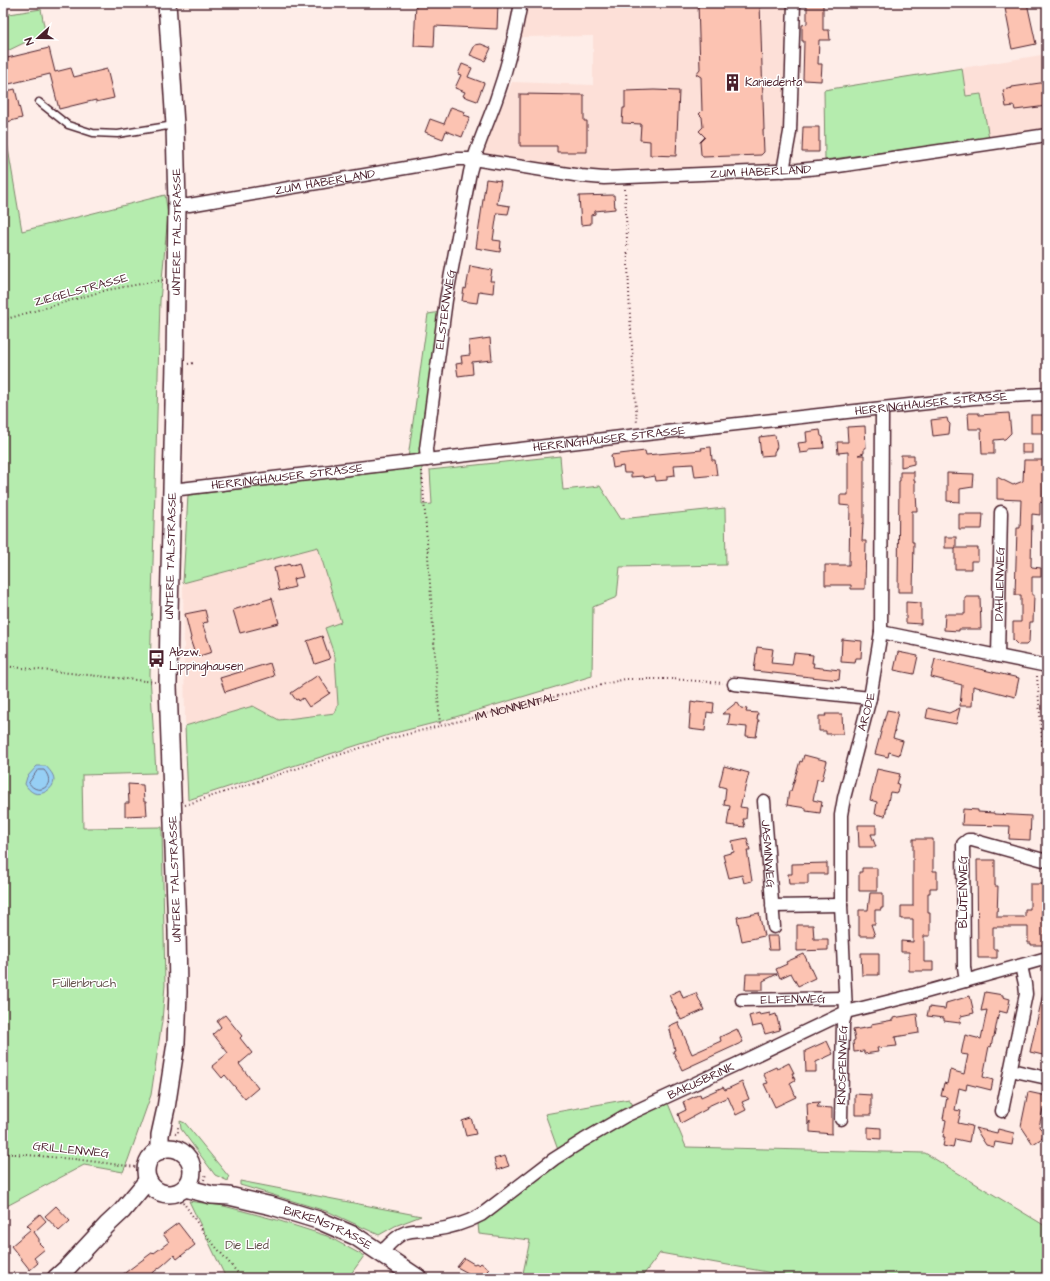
<svg xmlns="http://www.w3.org/2000/svg" width="1050" height="1281" font-family="'Architects Daughter',sans-serif">
<rect width="100%" height="100%" fill="#feede8"/>
<filter id="ink" filterUnits="userSpaceOnUse"><feTurbulence type="fractalNoise" baseFrequency=".025" numOctaves="2"/><feDisplacementMap in="SourceGraphic" scale="8" xChannelSelector="R" yChannelSelector="G"/><feConvolveMatrix kernelMatrix="1 2 1 2 8 2 1 2 1" color-interpolation-filters="sRGB"/></filter>
<g filter="url(#ink)">
<!-- built -->
<g fill="#fde0d8">
<path d="M528,3H786L783,145L778,166L591,173L481,156L512,82L593,85V36L521,37Z"/>
<path d="M1047,54V130L989,138L981,94L966,96L962,68Z"/>
<path d="M318,547L341,622L325,629L335,657L338,705L335,713L278,720L253,706L185,726L183,583Z"/>
</g>
<!-- green -->
<g fill="#b5ecae" stroke="#80866c">
<path d="M41,9L46,37L28,41L3,53V15Z"/>
<path d="M962,68L966,96L981,94L989,138L825,160L824,90Z"/>
<path d="M3,119L22,231L165,195L168,215L160,301L150,675L156,773L82,775L83,828L162,827L165,985L162,1021L151,1095L128,1160L123,1172L84,1165L3,1208Z"/>
<path d="M441,312L422,454L408,458L428,314Z"/>
<path d="M560,456L563,490L600,486L621,519L725,508L726,565L620,567L617,597L593,607L592,676L442,721L395,733L188,800L185,726L253,706L279,720L335,713L338,705L335,657L325,628L341,622L318,547L183,583L188,495L422,467V505L432,504L430,470Z"/>
<path d="M629,1099L639,1114L667,1101L686,1147L925,1153L1047,1227V1278H801L660,1253L641,1278H522L530,1240L479,1234L478,1224L562,1161L545,1114Z"/>
<path d="M180,1121L185,1123L229,1177L228,1181L215,1175L181,1129Z"/>
<path d="M240,1181L421,1216L395,1226L379,1235L329,1212L240,1185Z"/>
<path d="M189,1201L224,1206L277,1220L327,1236L364,1256L348,1278H226Z"/>
</g>
<!-- water -->
<path fill="#96cff5" stroke="#7889a4" d="M37,766H46C49,770 54,774 54,780C54,789 42,796 34,793C30,791 27,788 25,784L27,777Z"/>
<g fill="none" stroke-linecap="round" stroke-linejoin="round">
<!-- shore -->
<path stroke="#68657c" stroke-width="1" d="M38,770H44C58,786 37,797 29,783Z"/>
</g>
<!-- building -->
<g fill="#fcc3b2" stroke="#4a1f2b">
<path d="M416,3L449,4L450,3H498L497,29L435,26L434,47L414,46Z"/>
<path d="M698,3H760L764,130H763L764,152L761,155L703,157L701,154L700,142L705,137L699,131L703,127L702,117L699,114L702,111L701,77L696,74L700,69Z"/>
<path d="M807,3H823V30H829L830,40H819L818,64H822L821,81L803,80L804,41H802V25L807,24Z"/>
<path d="M1004,3H1027L1036,44L1012,49L1009,35L1010,34Z"/>
<path d="M481,44L491,48L485,61L470,55L475,45Z"/>
<path d="M49,48L55,72L71,68L74,77L107,69L114,98L96,102V100L59,109L50,74L5,85L3,76V59Z"/>
<path d="M462,64L472,68L468,77L484,83L477,101L463,96L465,92L455,88L461,75L458,74Z"/>
<path d="M1047,82V106L1015,110L1014,106L1006,107L1003,90L1012,88V87Z"/>
<path d="M15,89L22,118L7,122L3,106V92Z"/>
<path d="M654,90L679,91L676,156L650,155V141L640,140L641,124L622,123L623,108H625V91Z"/>
<path d="M520,94L584,95V121H587V152H557V146H520Z"/>
<path d="M451,107L465,112L464,115L470,117L462,137L446,131L443,139L425,132L430,119L444,124Z"/>
<path d="M803,127H819V152H802Z"/>
<path d="M486,179L501,181L497,204L510,206L508,214L497,213L493,240L501,241L500,252L476,248Z"/>
<path d="M614,195L615,209L595,211V214L591,215V224L581,225L579,196Z"/>
<path d="M470,266L492,270L490,281H494L493,293L479,291L477,303L462,301L464,288L466,289Z"/>
<path d="M490,338L492,360L472,362L473,374L458,376L456,364L462,363L461,356L470,355L469,341Z"/>
<path d="M968,413H979V415L1009,413L1011,433L1005,439L994,440V454H982L981,429H969Z"/>
<rect x="1031" y="415" width="16" height="18"/>
<path d="M947,418L948,422L950,424L949,434L933,436L931,420Z"/>
<path d="M865,426L866,448H864V453L858,455H864V523H863L862,541H866L865,589H851V585H825V565H849L850,506L840,505V495H848V452L838,453L837,442H848L847,427Z"/>
<path d="M820,430L821,436L823,437L824,448L809,449V452L800,453L798,443L807,442L806,432Z"/>
<path d="M775,435L777,447L774,452V455L761,456L759,437Z"/>
<rect x="1022" y="444" width="10" height="9"/>
<path d="M711,447L712,460H715L717,475L695,477L693,464L674,465L675,475L667,476V480L656,481L655,476L644,478L643,476L631,477V473H624L623,466L613,468L611,455L645,451L646,455L702,450L701,448Z"/>
<path d="M901,455H914V464L901,467Z"/>
<path d="M1024,460H1047V477H1044L1043,503L1040,502V515L1032,514L1031,566L1032,567L1041,568V577H1032V595H1034L1033,622H1030L1029,642L1026,645H1018L1013,640V622H1021V595H1015L1017,528H1020L1021,500L997,499V477L1013,485L1023,481Z"/>
<path d="M900,472H914V481H915V493H916L917,511H912V542H914L913,592H898L899,481H900Z"/>
<path d="M947,473L974,474L973,487L960,489V502L947,501Z"/>
<path d="M959,514H983L982,529H959Z"/>
<rect x="945" y="537" width="11" height="11"/>
<path d="M955,548H978V561H971V569H955Z"/>
<path d="M299,563L303,577L293,579L295,587L279,591L274,568L290,564V566Z"/>
<path d="M965,597H980L981,629H959V631L944,630L945,614H965Z"/>
<path d="M272,598L279,623L240,633L233,610Z"/>
<path d="M906,602L921,603V624L906,623Z"/>
<path d="M205,610L208,622L202,623L212,652L196,657L190,639L191,638L185,614Z"/>
<path d="M322,636L330,659L315,664L307,641Z"/>
<path d="M842,639L862,641L861,658H856L855,663L841,662Z"/>
<path d="M757,647L773,649L771,663L792,665L794,653L813,655L812,663H814L813,667L840,670L839,680L754,671Z"/>
<path d="M898,652L918,656L914,674L894,670Z"/>
<path d="M935,659L1019,678L1015,697L973,686L972,706H960L962,685L931,677Z"/>
<path d="M270,663L274,676L225,692L220,678Z"/>
<path d="M318,675L330,693L309,707L303,698L299,701L298,699L296,700L291,693Z"/>
<path d="M697,701L714,703L713,713L707,712L705,731L689,729L691,702L696,703Z"/>
<path d="M737,702L741,708L747,709L746,712L758,713L757,720H759L756,737L746,736L747,727L728,725L730,714H722Z"/>
<path d="M928,708L949,713L960,708L956,724L926,718Z"/>
<path d="M887,710L898,712L894,731H895L893,738L903,741L899,755L889,752L888,757L875,754Z"/>
<path d="M825,714H842L843,734H826V731H819V716H826Z"/>
<path d="M804,755L827,761L822,780L817,779L813,800L822,802L820,813L806,811V808L787,805L789,791H791L800,761L802,762Z"/>
<path d="M724,766L749,773L740,807L747,808L746,819H743L745,827L727,825L730,806L724,805L726,788L719,786Z"/>
<path d="M877,769L900,774L897,784H899L897,793L890,792L885,816L875,814L877,802L870,800Z"/>
<path d="M128,784L143,785L144,802H146L147,815L125,816V803H129Z"/>
<path d="M963,809L978,810V812L994,813V814L1031,816L1030,840L1009,839L1010,826L962,825Z"/>
<path d="M858,825H876V834H871L876,847H859Z"/>
<path d="M747,838L750,850H747L752,881L744,883L742,875L729,878L723,855L734,852L732,841Z"/>
<path d="M913,839H933V871H937V888H930V893H928V913H930V936H924V962H933V971H909V952H901V941L913,942V919H901V906H913Z"/>
<path d="M977,860H995V886H998L997,917H1025V909H1030V884H1043L1042,920H1045L1044,945H1031V943H1028V927H993V949H997V958H978Z"/>
<path d="M827,863V874H808V884H789L788,874H792V864Z"/>
<path d="M862,868H877V891H859V872H862Z"/>
<path d="M870,893H883V908H881V910H875V924H871L875,936H859V910H868Z"/>
<path d="M759,913L764,936L742,941L737,917Z"/>
<path d="M797,925H813L814,939H828V950L797,951Z"/>
<path d="M767,936H778L779,950H769Z"/>
<path d="M861,953H879V975H862Z"/>
<path d="M804,954L815,978L798,986L791,973L780,978L776,969L787,964L786,962Z"/>
<path d="M746,974H777L763,981V990H745Z"/>
<path d="M680,990L683,998L696,993L704,1010L681,1020L669,995Z"/>
<path d="M985,992L1003,995V997L1010,999L1007,1013L999,1011L994,1037H993L991,1047L989,1046L983,1077L993,1080L991,1090L967,1084L966,1090L959,1088L955,1110L961,1111L958,1123L972,1126L969,1142L955,1139L953,1148L943,1146L945,1137H943L946,1120L943,1119L947,1097L941,1096L944,1083L947,1084L950,1070L964,1074L968,1055L961,1054L965,1035L981,1039L987,1010L981,1011Z"/>
<path d="M1043,994H1047V1056L1030,1052Z"/>
<path d="M970,996L974,1013L961,1016L960,1023L944,1021V1018L927,1016L929,1007L945,1009L946,1003Z"/>
<path d="M759,1013L760,1015L770,1013V1016L776,1014L780,1030L765,1034L762,1025L752,1027L749,1016Z"/>
<path d="M917,1014L919,1033L895,1037L897,1046L877,1048L878,1052L864,1054V1051L854,1052L853,1041L855,1040L853,1030L871,1027V1024L893,1020V1018Z"/>
<path d="M225,1015L242,1036L240,1038L252,1053L239,1064L258,1088L245,1099L225,1075L222,1078L212,1066L228,1053L213,1034L221,1027L217,1021Z"/>
<path d="M678,1022L692,1054L721,1041L720,1037L737,1029L743,1042L682,1070L673,1051L675,1050L669,1026Z"/>
<path d="M827,1041L833,1054L816,1062V1072H806L805,1051Z"/>
<path d="M789,1063L794,1073H792L795,1080L790,1083L796,1097L775,1107L764,1084L768,1083L763,1073L776,1067L777,1069Z"/>
<path d="M742,1082L749,1099L742,1102L746,1110L736,1115L728,1097L706,1107L707,1109L681,1123L678,1114L686,1110L683,1102L700,1094L701,1097L723,1087L725,1090Z"/>
<path d="M1028,1092L1047,1096V1110L1043,1109L1039,1127L1047,1135L1033,1144L1021,1126Z"/>
<path d="M855,1094L871,1095V1115H855Z"/>
<path d="M820,1102L817,1107L832,1108V1134L810,1132V1121L808,1125L807,1103Z"/>
<path d="M471,1118L476,1134L466,1136L462,1121Z"/>
<path d="M868,1127L881,1128V1139L868,1138Z"/>
<path d="M975,1128L997,1133L998,1129L1014,1133L1012,1145L995,1142L994,1147L986,1145Z"/>
<path d="M505,1156L509,1166L497,1170L494,1159Z"/>
<path d="M56,1206L70,1221L59,1231L45,1216Z"/>
<path d="M40,1214L46,1221L34,1232L39,1239V1243L45,1249L34,1258L38,1263L30,1270L11,1246L31,1229L27,1225Z"/>
<path d="M178,1223L195,1245L177,1259L174,1255L163,1265L146,1278H118L153,1252L154,1253L169,1242L163,1234Z"/>
<path d="M464,1258L474,1264L476,1263L479,1265L481,1263L489,1269L487,1271L497,1278H465L468,1273L457,1267Z"/>
</g>
<g fill="none" stroke-linecap="round" stroke-linejoin="round">
<defs>
<path id="lane" d="M39,102L68,125L93,133L118,134L174,125"/>
<g id="street">
<path d="M783,171L790,132L794,3"/>
<path id="s2" d="M177,205H189L458,159H473L581,176L604,178L798,170L838,166L1047,135"/>
<path id="s3" d="M427,460L426,449L446,300L470,172C476,148 487,125 496,100C507,69 515,36 521,3"/>
<path id="s4" d="M172,490L638,435L973,398L1047,394"/>
<path d="M881,632L1047,666"/>
<path id="s5" d="M998,656L1001,512"/>
<path d="M734,684L870,698"/>
<path id="s6" d="M764,801L774,927"/>
<path d="M772,906L841,905"/>
<path d="M966,981L964,967L963,844L968,840H972L1047,861"/>
<path id="s7" d="M742,1000L844,998"/>
<path d="M1011,1070L1047,1078"/>
<path d="M1002,1111L1026,994L1025,984L1021,966"/>
<path id="s8" d="M841,1119L843,1023L846,1012L841,905V815L844,798L870,698L881,632L882,409"/>
<path id="s9" d="M381,1253C388,1246 393,1239 402,1234C411,1229 423,1231 433,1230C450,1228 466,1223 481,1215L554,1159L584,1140L625,1116L737,1064L846,1012L915,995L1047,958"/>
</g>
<g id="secondary">
<circle cx="169" cy="1171" r="23"/>
<path id="s10" d="M160,1151V1135L166,1108L176,1043L178,992L177,930L168,686L169,613L175,363L177,205L175,125L167,3"/>
<path id="s11" d="M185,1188L212,1195L229,1196L272,1206L318,1220L355,1236L418,1278"/>
<path d="M56,1278L66,1269L107,1225L122,1211L148,1180"/>
</g>
</defs>
<!-- lane casing -->
<use href="#lane" stroke="#4a1f2b" stroke-width="9"/>
<!-- street casing -->
<use href="#street" stroke="#4a1f2b" stroke-width="15"/>
<!-- secondary casing -->
<use href="#secondary" stroke="#4a1f2b" stroke-width="20"/>
<!-- path -->
<g stroke="#4a1f2b" stroke-width="2" stroke-dasharray="1 3" stroke-linecap="butt">
<path d="M625,189L630,316L637,424"/>
<path d="M3,320L107,290L163,280"/>
<path d="M188,364L194,363"/>
<path d="M422,471L440,725"/>
<path d="M3,666L155,682"/>
<path d="M1037,676L1047,803"/>
<path id="s1" d="M185,805L388,739L625,679H672L723,683"/>
<path d="M175,1134L178,1133V1125"/>
<path d="M3,1153L74,1159L143,1168"/>
<path d="M204,1180L206,1174"/>
<path d="M183,1202L205,1234L242,1278"/>
</g>
<!-- lane -->
<use href="#lane" stroke="#fff" stroke-width="6"/>
<!-- street -->
<use href="#street" stroke="#fff" stroke-width="12"/>
<!-- secondary -->
<use href="#secondary" stroke="#fff" stroke-width="17"/>
</g>
</g>
<!-- icons -->
<defs>
<symbol id="building-bare" viewBox="-9 -9 18 18"><path d="M-4-6H4V6H1V3H-1V6H-4ZM-2.5-4.3h1.7v1.8h-1.7ZM.8-4.3h1.7v1.8H.8ZM-2.5-1h1.7V.8h-1.7ZM.8-1h1.7V.8H.8Z" fill="#4a1f2b" stroke="#fff" stroke-width="2.5" paint-order="stroke"/></symbol>
<symbol id="bus-bare" viewBox="-9 -9 18 18"><path d="M-5-6H5V4H4V6H2V4H-2V6H-4V4H-5ZM-3.5-4V0h7V-4ZM-3.5 1.2v1.5H-2V1.2ZM2 1.2v1.5H3.5V1.2Z" fill="#4a1f2b" stroke="#fff" stroke-width="2.5" paint-order="stroke"/></symbol>
</defs>
<g fill-rule="evenodd">
<use href="#building-bare" x="720" y="70" width="25" height="25"/>
<use href="#bus-bare" x="144" y="646" width="25" height="25"/>
</g>
<g text-anchor="middle" dominant-baseline="central" stroke-width="3" stroke-linejoin="round" paint-order="stroke">
<!-- poi labels -->
<g font-size="12" fill="#4a1f2b" stroke="#fff" text-anchor="start">
<text x="745" y="82">Kaniedenta</text>
<text x="169" y="652">Abzw.<tspan x="169" dy="14">Lippinghausen</tspan></text>
</g>
<!-- street labels -->
<g font-size="12" fill="#4a1f2b" stroke="#fff">
<text stroke="none"><textPath href="#s2" startOffset="589">ZUM HABERLAND</textPath></text>
<text stroke="none"><textPath href="#s2" startOffset="150">ZUM HABERLAND</textPath></text>
<text stroke="none"><textPath href="#s10" startOffset="921">UNTERE TALSTRASSE</textPath></text>
<text transform="translate(81 290) rotate(-15)">ZIEGELSTRASSE</text>
<text stroke="none"><textPath href="#s3" startOffset="152">ELSTERNWEG</textPath></text>
<text stroke="none"><textPath href="#s4" startOffset="764">HERRINGHAUSER STRASSE</textPath></text>
<text stroke="none"><textPath href="#s4" startOffset="440">HERRINGHAUSER STRASSE</textPath></text>
<text stroke="none"><textPath href="#s4" startOffset="116">HERRINGHAUSER STRASSE</textPath></text>
<text stroke="none"><textPath href="#s10" startOffset="597">UNTERE TALSTRASSE</textPath></text>
<text stroke="none"><textPath href="#s5" startOffset="72">DAHLIENWEG</textPath></text>
<text stroke="none"><textPath href="#s1" startOffset="346">IM NONNENTAL</textPath></text>
<text stroke="none"><textPath href="#s8" startOffset="411">ARODE</textPath></text>
<text stroke="none"><textPath href="#s6" startOffset="53">JASMINWEG</textPath></text>
<text transform="translate(175 879) rotate(-92)">UNTERE TALSTRASSE</text>
<text transform="translate(963 892) rotate(-90)">BLÜTENWEG</text>
<text stroke="none"><textPath href="#s7" startOffset="51">ELFENWEG</textPath></text>
<text stroke="none"><textPath href="#s8" startOffset="54">KNOSPENWEG</textPath></text>
<text stroke="none"><textPath href="#s9" startOffset="369">BAKUSBRINK</textPath></text>
<text transform="translate(71 1150) rotate(6)">GRILLENWEG</text>
<text stroke="none"><textPath href="#s11" startOffset="149">BIRKENSTRASSE</textPath></text>
</g>
<!-- park labels -->
<g font-size="12" fill="#65524c" stroke="#fff">
<text x="84" y="983">Füllenbruch</text>
<text x="247" y="1245">Die Lied</text>
</g>
</g>
<!-- margin -->
<rect width="1050" height="1281" fill="none" stroke="#fff" stroke-width="16"/>
<rect x="8" y="8" width="1034" height="1265" fill="none" stroke="#4a1f2b" stroke-width="1.5" filter="url(#ink)"/>
<!-- north arrow -->
<g transform="translate(38 38) rotate(249)" stroke="#ffffff" stroke-width="3" paint-order="stroke">
<path d="M0-3L7 15L0 10L-7 15Z" fill="#4a1f2b"/>
<text y="-6" font-size="11" font-weight="bold" text-anchor="middle" fill="#4a1f2b">N</text>
</g>
</svg>
